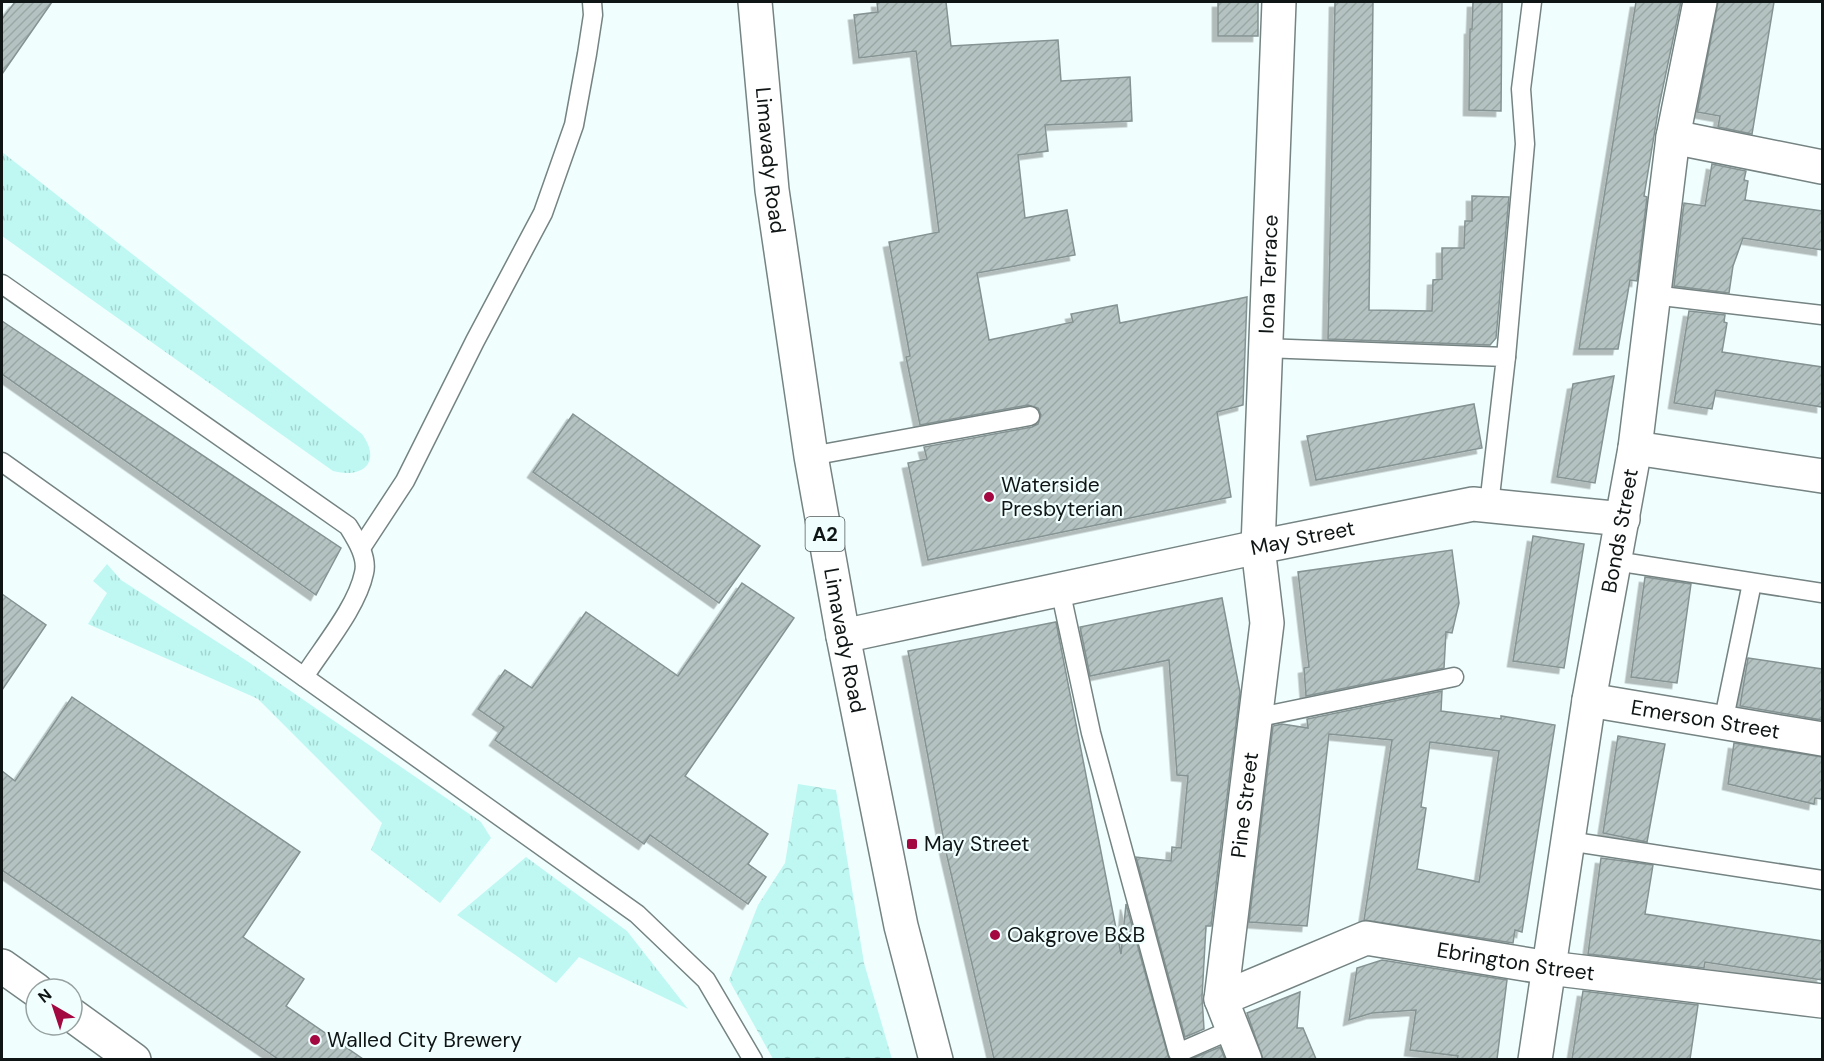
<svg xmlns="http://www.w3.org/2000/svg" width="1824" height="1061" font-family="'DM Sans',sans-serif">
<defs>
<pattern id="grass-tufts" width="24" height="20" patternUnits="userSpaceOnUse" patternTransform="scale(1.5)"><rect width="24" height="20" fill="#bff8f3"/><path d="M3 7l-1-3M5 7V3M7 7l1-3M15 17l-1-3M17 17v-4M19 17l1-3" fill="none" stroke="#a3d4cf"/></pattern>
<pattern id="forest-crowns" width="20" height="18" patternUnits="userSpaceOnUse" patternTransform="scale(1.5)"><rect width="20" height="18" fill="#bff8f3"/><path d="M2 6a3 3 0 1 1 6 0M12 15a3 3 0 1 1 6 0" fill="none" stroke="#a3d4cf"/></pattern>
<pattern id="building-hatch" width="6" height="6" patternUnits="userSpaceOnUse" patternTransform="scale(1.5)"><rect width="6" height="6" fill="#b4c3c1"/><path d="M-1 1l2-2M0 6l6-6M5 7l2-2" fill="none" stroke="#9aa7a5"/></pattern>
<filter id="shadow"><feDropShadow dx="-5.5" dy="5.5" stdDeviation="0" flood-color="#0004"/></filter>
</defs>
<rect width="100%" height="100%" fill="#f0fffe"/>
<!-- grass -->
<g fill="url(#grass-tufts)">
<path d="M2,152L362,434C382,462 363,479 333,471L2,236Z"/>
<path d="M107,564L121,580L247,661L481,822L491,838L440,903L371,850L382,823L258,699L88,624L107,593L93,581Z"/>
<path d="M526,857L627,931L688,1009L579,957L556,983L457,915Z"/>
</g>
<!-- forest -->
<path fill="url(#forest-crowns)" d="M798,784L836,790L864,963L892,1059H773L729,980L758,905L785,863Z"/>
<!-- building -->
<g fill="url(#building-hatch)" stroke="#859392" stroke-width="1.5" fill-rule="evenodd" filter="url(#shadow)">
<path d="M15,2H52L2,74V19Z"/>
<path d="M877,2H946L951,46L1058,40L1061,81L1130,77L1132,121L1045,125L1048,151L1018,155L1025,218L1067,210L1075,255L977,273L989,340L1073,322L1071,314L1117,305L1120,323L1247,297L1243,405L1217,412L1231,497L928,560L908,463L927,459L924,447L1032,427L1038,424L1041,415L1038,408L1028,405L920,425L906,357L910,356L889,242L939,232L916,51L859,58L854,15L878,12Z"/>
<rect x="1218" y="2" width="40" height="34"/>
<path d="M1335,2H1373L1369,310L1432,311L1433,280L1442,279V248H1464L1465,221H1472V196L1509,197L1496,338L1490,345L1328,339Z"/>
<path d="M1473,2H1502L1501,111L1469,110L1470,29H1472Z"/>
<path d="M1636,2H1681L1659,106L1644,196L1647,197L1637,281L1630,280L1618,349H1579Z"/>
<path d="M1718,2H1774L1752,134L1718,127L1720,116L1697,112Z"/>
<path d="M1712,164L1746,171L1744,180L1748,181L1745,200L1822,211V250L1743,238L1733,266L1729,293L1674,286L1684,203L1705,206Z"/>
<path d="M1689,311L1725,315L1724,322L1727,323L1722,352L1822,367V407L1716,390L1712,409L1674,403Z"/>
<path d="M2,321L341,548L316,595L2,374Z"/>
<path d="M1614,376L1595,483L1557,477L1573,384Z"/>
<path d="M1474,404L1482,448L1316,480L1307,436Z"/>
<path d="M573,414L760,546L719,603L533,472Z"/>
<path d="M1533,536L1584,544L1564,668L1513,661Z"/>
<path d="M1452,550L1459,603L1452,633L1446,632L1444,668L1306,696L1304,668L1309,667L1298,572Z"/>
<path d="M1645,577L1691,584L1677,683L1631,677Z"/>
<path d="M742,583L794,618L685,776L768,834L748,864L766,877L748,904L650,835L644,844L495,740L504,727L478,709L505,670L532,688L586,612L678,676Z"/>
<path d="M2,594L46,625L2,690Z"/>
<path d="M1222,598L1240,692L1211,926H1206L1202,997L1204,1029L1185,1037L1136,857L1171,861L1172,847L1181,848L1188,776L1177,775L1169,660L1090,676L1080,627Z"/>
<path d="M1056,622L1121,954L1126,904L1169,1059H994L946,852L908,651Z"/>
<path d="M1748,658L1822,669V720L1740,706Z"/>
<path d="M1442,691L1441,711L1501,719V716L1555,725L1522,932L1515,930L1513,943L1364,920L1392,740L1329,734L1307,926L1249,922L1273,726L1282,724L1308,728L1307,719ZM1430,742L1499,751L1479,882L1417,869L1426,808L1421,807Z"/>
<path d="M72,697L300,852L243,937L304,979L286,1006L363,1059H278L2,870V771L15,781Z"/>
<path d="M1618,736L1665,744L1647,842L1603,833Z"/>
<path d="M1734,743L1822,757V799L1815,798L1814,804L1728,784Z"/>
<path d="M1601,858L1653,865L1645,914L1822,941V980L1705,962L1704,968L1588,954Z"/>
<path d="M1382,960L1507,980L1497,1059H1457L1458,1056L1410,1050L1416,1010L1372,1013L1349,1020L1357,968Z"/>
<path d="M1583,991L1698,1005L1690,1059H1572Z"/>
<path d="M1300,992L1297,1028H1303L1316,1059H1263L1247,1013Z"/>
<path d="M1220,1047L1225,1059H1191Z"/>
</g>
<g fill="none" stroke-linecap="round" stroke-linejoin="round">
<defs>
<g id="lane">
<path d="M2,284L348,526C356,539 368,557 364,573C357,607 323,647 304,677"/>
<path d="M1653,295L1822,315"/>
<path d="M1266,348L1506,357L1489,505"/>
<path d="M1506,357L1525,144L1521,89L1532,2"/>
<path d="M811,456L1030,416"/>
<path d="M2,462L637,914L706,980L753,1060"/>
<path d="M361,548L405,481L475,341L543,213L574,125L587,54L593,15L592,2"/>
<path d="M1615,561L1822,593"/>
<path d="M1060,589L1091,733L1178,1053L1233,1029"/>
<path d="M1255,718L1454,677"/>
<path d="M1723,723L1752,583"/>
<path d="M1568,841L1822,880"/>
</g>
<g id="street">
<path d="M1673,137L1822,167"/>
<path d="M1635,448L1822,476"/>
<path id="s1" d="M843,636L1258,547L1473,504L1623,519"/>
<path id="s2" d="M1589,700L1822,739"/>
<path d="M2,966L36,990"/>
<path id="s3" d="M1221,999L1366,938L1549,968L1822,1001"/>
<path d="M72,1015L134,1060"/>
<path id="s4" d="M1245,1060L1221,999L1267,623L1258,547L1279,2"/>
<path id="s5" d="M1535,1060L1589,700L1635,448L1673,137L1700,2"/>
</g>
<g id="highway">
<path id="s6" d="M755,2L772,190L811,456L843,636L901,926L936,1060"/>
</g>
</defs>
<!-- lane casing -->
<use href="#lane" stroke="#758382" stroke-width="21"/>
<!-- street casing -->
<use href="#street" stroke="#758382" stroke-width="36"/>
<!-- highway casing -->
<use href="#highway" stroke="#758382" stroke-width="36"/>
<!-- lane -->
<use href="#lane" stroke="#fff" stroke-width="18"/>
<!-- street -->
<use href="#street" stroke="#fff" stroke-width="33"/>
<!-- highway -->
<use href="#highway" stroke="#fff" stroke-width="33"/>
</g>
<!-- markers -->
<g fill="#a30840" stroke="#f0fffe" stroke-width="2">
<circle cx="989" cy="497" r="6"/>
<rect x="906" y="838" width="12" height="12" rx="3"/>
<circle cx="995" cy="935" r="6"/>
<circle cx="315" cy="1040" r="6"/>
</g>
<g text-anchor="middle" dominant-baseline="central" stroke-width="4.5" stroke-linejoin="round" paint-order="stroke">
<!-- shield labels -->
<rect fill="#f0fffe" stroke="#525a5a" stroke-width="1.5" x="805.5" y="517" width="39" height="34" rx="4.5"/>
<g font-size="20" font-weight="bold" fill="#0f1414">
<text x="825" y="534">A2</text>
</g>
<!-- street labels -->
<g font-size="21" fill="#0f1414" stroke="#f0fffe">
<text stroke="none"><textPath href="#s6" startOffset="159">Limavady Road</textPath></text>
<text stroke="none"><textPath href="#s4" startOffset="794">Iona Terrace</textPath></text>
<text stroke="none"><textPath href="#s5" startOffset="536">Bonds Street</textPath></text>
<text stroke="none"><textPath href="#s1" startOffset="470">May Street</textPath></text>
<text stroke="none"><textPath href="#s6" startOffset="645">Limavady Road</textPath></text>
<text stroke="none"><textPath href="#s2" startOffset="118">Emerson Street</textPath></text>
<text stroke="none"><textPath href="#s4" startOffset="261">Pine Street</textPath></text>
<text stroke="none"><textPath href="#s3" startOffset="309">Ebrington Street</textPath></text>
</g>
<!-- poi labels -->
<g font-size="21" fill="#0f1414" stroke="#f0fffe" text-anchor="start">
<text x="1001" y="485">Waterside<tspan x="1001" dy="24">Presbyterian</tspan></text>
<text x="924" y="844">May Street</text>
<text x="1007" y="935">Oakgrove B&amp;B</text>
<text x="327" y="1040">Walled City Brewery</text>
</g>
</g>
<!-- border -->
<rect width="1824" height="1061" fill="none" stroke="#0f1414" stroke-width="6"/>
<!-- north arrow -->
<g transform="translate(54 1007) rotate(321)"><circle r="28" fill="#f0fffe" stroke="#96a1a0" stroke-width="1.5"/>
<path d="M0-4.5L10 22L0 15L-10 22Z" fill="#a30840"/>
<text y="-9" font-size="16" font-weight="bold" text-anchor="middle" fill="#0f1414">N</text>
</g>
</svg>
